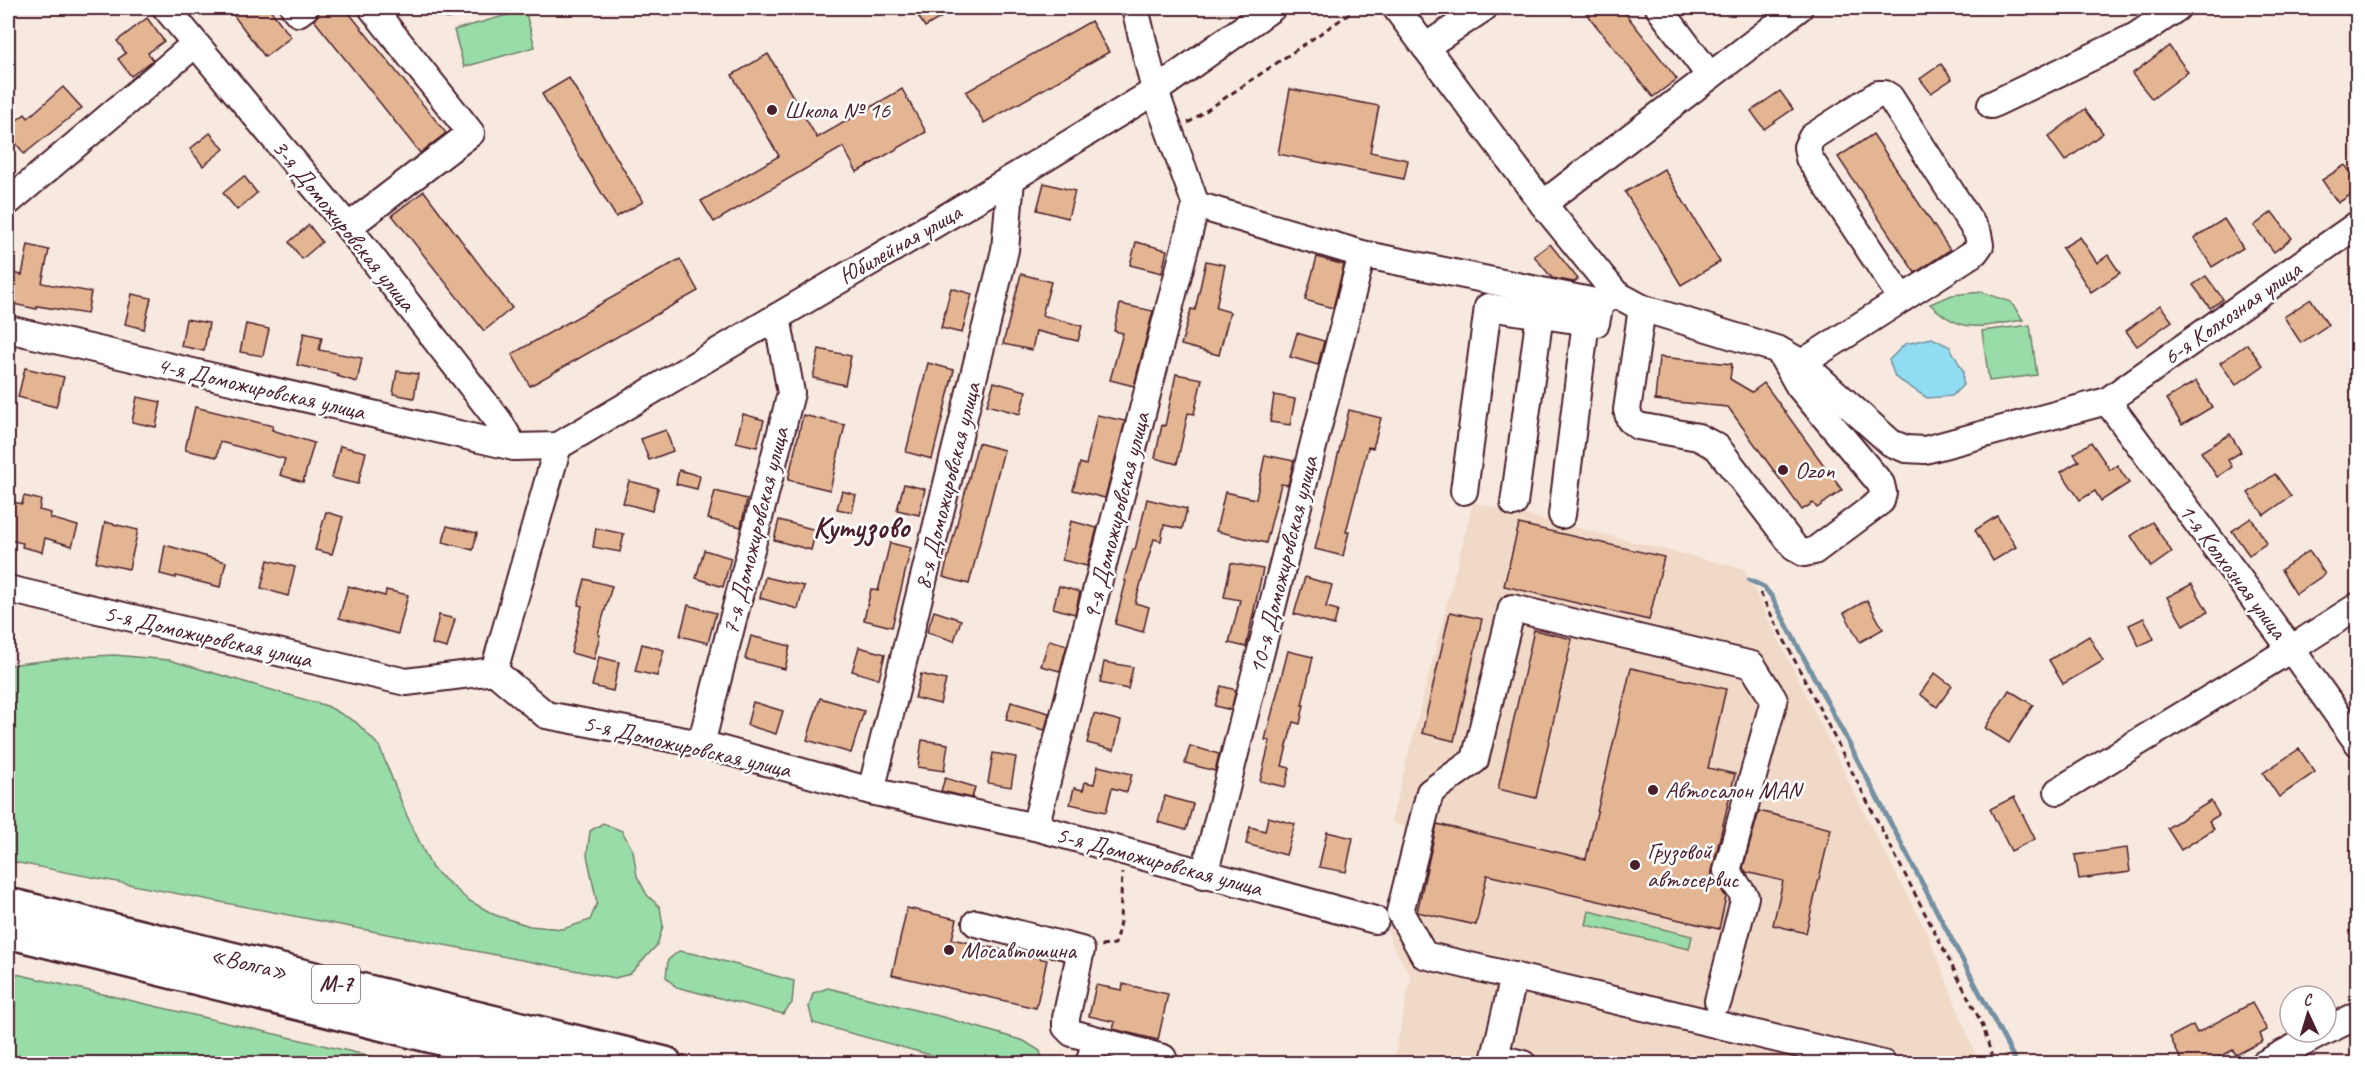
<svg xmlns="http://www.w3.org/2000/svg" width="2365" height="1071" font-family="Caveat,sans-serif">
<rect width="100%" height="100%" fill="#f7e9df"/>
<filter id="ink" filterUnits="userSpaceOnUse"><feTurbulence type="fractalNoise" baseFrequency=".0167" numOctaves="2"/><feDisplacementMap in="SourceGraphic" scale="12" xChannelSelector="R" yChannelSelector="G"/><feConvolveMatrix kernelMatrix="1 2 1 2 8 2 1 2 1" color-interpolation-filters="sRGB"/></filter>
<g filter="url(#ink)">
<!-- built -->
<path fill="#f1d9c8" d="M1473,502L1744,569L1872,828L1929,936L1979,1064L1393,1063L1411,977L1390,940L1385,914L1406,828L1391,822Z"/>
<!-- green -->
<g fill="#98dca8" stroke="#717e6a" stroke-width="1.5">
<path d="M436,8H485L448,19L438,16Z"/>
<path d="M525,10L535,47L464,67L454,30Z"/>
<path d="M1981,292L2011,302L2023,320C1982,326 1963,336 1930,304L1952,295Z"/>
<path d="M2030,325L2037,375L1989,381L1982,331Z"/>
<path d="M114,655L169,660L327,706L356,722L379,746L407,816L432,868L468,900L495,915L530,926L563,929L590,920L597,903L587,855L590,831L603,823L622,831L633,851L637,876L647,895L660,907L663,926L657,945L630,974L615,978L8,861V665L77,657Z"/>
<path d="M1589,911L1692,936L1689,949L1586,925Z"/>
<path d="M679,951L705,956L794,981L792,1003L783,1014L676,987L666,977L668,960Z"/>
<path d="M8,972L400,1063L27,1064L8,1059Z"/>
<path d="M828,988L943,1017L1024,1041L1040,1051L1043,1062L1042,1064L960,1063L813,1023L809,1007L813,993Z"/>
</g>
<!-- water -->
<path fill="#90dcf1" stroke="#7490a2" stroke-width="1.5" d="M1932,338L1950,347L1963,371V385L1952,396L1927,398L1895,377L1889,360L1905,344Z"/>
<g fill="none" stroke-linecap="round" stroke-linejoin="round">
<!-- stream -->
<path stroke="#7490a2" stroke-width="5" d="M1749,580L1764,587L1772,597L2017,1064"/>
</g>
<!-- building -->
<g fill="#e3b593" stroke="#4a1f2b" stroke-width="1.5">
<path d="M228,8H269L291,37L265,57Z"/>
<path d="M320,8H345L446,133L420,153L314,20L318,15Z"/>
<path d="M913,8H957L925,27Z"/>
<path d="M1582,8H1621L1677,79L1653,97Z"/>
<path d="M147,18L164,41L148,53L153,60L131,76L118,59L126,53L117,41Z"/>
<path d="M1091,21L1109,52L984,123L966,92Z"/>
<path d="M2169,46L2188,72L2152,99L2132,74Z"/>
<path d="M768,54L817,138L902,89L926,132L857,172L843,147L714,222L701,201L779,156L732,75Z"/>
<path d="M1941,64L1952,79L1931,93L1920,79Z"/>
<path d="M569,78L643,202L616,217L542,94Z"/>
<path d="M63,87L82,108L24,154L8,132V127L25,114L28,118Z"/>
<path d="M1290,89L1379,106L1370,152L1408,160L1404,179L1278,154Z"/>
<path d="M1780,91L1793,109L1764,129L1751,111Z"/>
<path d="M2085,109L2103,133L2065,161L2048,137Z"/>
<path d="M210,133L224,149L203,166L190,149Z"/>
<path d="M1873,134L1950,250L1915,273L1838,157Z"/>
<path d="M2345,165L2358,182V190L2338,203L2322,180Z"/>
<path d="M1664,169L1720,262L1681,285L1625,192Z"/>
<path d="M244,176L257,193L237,210L223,193Z"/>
<path d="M1044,183L1075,191L1068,218L1037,210Z"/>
<path d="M424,191L512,308L484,331L392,215Z"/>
<path d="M2272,212L2292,238L2274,252L2254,226Z"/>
<path d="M2224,219L2243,248L2212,267L2194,238Z"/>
<path d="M309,225L322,242L302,259L289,242Z"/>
<path d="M2080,237L2097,263L2108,255L2120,273L2091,292L2062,248Z"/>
<path d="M1136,242L1167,250L1162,273L1130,265Z"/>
<path d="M1550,244L1578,279L1574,282L1552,278L1534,256Z"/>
<path d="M28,245L49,250L42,283L91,292L87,314L37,306V309L8,303V272L22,275Z"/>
<path d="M1317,257L1344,265L1333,308L1305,300Z"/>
<path d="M680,259L698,291L530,386L512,354Z"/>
<path d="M1206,261L1225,265L1216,308L1230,312L1219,355L1181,345L1191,309L1195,310Z"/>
<path d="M1021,274L1051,282L1042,315L1082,326L1078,341L1036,331L1032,350L1003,344Z"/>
<path d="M2206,276L2223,299L2210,308L2193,285Z"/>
<path d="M951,288L972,294L962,333L941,328Z"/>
<path d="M132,294L151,298L144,329L125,324Z"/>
<path d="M2311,299L2328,325L2301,343L2284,317Z"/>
<path d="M1120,304L1153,311L1134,386L1110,380L1123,333L1114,331Z"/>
<path d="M2160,305L2172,321L2137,346L2126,331Z"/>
<path d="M186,319L209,323L204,351L181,346Z"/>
<path d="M246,324L269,329L263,356L240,352Z"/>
<path d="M304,333L322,337L319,350L362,358L357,382L337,376L338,374L297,365Z"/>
<path d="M1297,333L1324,341L1318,365L1290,357Z"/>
<path d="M2247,344L2263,366L2236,385L2220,363Z"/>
<path d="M819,349L851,356L845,385L813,378Z"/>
<path d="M1659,357L1732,364L1730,379L1752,392L1764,383L1842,490L1817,508L1813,503L1802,510L1728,407L1655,400Z"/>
<path d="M928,363L954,370L932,459L906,452Z"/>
<path d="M25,368L64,377L56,407L18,397Z"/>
<path d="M397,371L418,374L414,398L393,394Z"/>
<path d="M1176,374L1202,379L1194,414L1188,413L1177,464L1155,458L1162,425L1165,426Z"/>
<path d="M2196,381L2212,407L2182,425L2166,399Z"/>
<path d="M994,382L1026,391L1020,414L987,405Z"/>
<path d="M1274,395L1295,399L1290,425L1270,422Z"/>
<path d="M137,397L161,402L156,427L132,422Z"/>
<path d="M195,407L273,426L272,430L314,443L303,482L280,475L285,459L220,442L217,457L185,450Z"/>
<path d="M1349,410L1381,418L1373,448L1368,447L1346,532H1349L1343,556L1315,549Z"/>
<path d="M743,414L764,420L757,447L736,442Z"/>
<path d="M803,415L845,425L830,490L788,480Z"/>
<path d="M1097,415L1125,421L1105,498L1073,490L1080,463L1086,465Z"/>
<path d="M666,430L673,451L649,460L641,439Z"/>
<path d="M2230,434L2241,452L2228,460L2232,467L2217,477L2201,452Z"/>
<path d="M2091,442L2110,470L2117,465L2129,483L2101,501L2095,491L2080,500L2061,472L2079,461L2074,454Z"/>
<path d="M978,443L1004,450L969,584L943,577Z"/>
<path d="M340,446L366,452L358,484L332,478Z"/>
<path d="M1265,455L1294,461L1288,485L1281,484L1266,543L1216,531L1225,492L1256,499Z"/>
<path d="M679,470L700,476L697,489L676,484Z"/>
<path d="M2275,474L2291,496L2264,515L2248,493Z"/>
<path d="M629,481L658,488L652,511L623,503Z"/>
<path d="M904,484L925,489L919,515L897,510Z"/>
<path d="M715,491L747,499L741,527L708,519Z"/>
<path d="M842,491L856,495L852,512L837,509Z"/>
<path d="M24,496L41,500L39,510L51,513L50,518L78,526L72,546L45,538L42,552L22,547L23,543L8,540L9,501L22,504Z"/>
<path d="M1147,499L1187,509L1182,529L1164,525L1161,541L1154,539L1135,603L1149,607L1143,632L1115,624L1126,581L1124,580L1133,549L1135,550Z"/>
<path d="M326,512L343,517L332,554L315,550Z"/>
<path d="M1997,516L2016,547L1993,561L1975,530Z"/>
<path d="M2251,518L2267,543L2249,555L2232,531Z"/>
<path d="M779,520L816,530L811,550L774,540Z"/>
<path d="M1071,521L1097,528L1087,566L1062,560Z"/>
<path d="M105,522L138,530L129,569L96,562Z"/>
<path d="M2152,522L2172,552L2151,567L2131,536Z"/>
<path d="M1519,524L1664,557L1649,620L1504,586Z"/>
<path d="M447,526L477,533L473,550L443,542Z"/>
<path d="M596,528L624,534L620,552L593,547Z"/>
<path d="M890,543L911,548L892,627L864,620L871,589L878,591Z"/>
<path d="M165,545L226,562L220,587L176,576V578L160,574Z"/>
<path d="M704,550L731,558L723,587L696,578Z"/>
<path d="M2309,551L2325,574L2296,594L2281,570Z"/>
<path d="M268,560L295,567L288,596L261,588Z"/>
<path d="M1231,563L1263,569L1246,647L1229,643L1240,600L1224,597Z"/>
<path d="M765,577L804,586L798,609L760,598Z"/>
<path d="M1305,577L1332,585L1326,607L1338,610L1334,625L1294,614Z"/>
<path d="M585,579L612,586L598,634L600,635L594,659L571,653L582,606L578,605Z"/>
<path d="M2192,584L2208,612L2183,625L2167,597Z"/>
<path d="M348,586L385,596L386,590L408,595L398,634L339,618Z"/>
<path d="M1059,586L1080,592L1075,614L1053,608Z"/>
<path d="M1867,600L1883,629L1860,642L1844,613Z"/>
<path d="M688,605L716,613L708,643L680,636Z"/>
<path d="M934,611L961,620L954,641L927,632Z"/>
<path d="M1450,612L1482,619L1454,741L1422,733Z"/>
<path d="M439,615L455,619L447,648L432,644Z"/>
<path d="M2144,618L2154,639L2139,646L2129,625Z"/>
<path d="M1534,630L1572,639L1536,798L1498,789Z"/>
<path d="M751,636L790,646L785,669L745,659Z"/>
<path d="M2089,636L2103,661L2063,684L2049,660Z"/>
<path d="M1049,640L1067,645L1060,671L1041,666Z"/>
<path d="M642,644L664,650L657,676L635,671Z"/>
<path d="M859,647L885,654L879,679L852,671Z"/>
<path d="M1288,651L1313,657L1302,705H1304L1300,724L1293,722L1282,766L1290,768L1285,787L1260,781L1270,741L1265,740Z"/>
<path d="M599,657L619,662L613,691L592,686Z"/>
<path d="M1104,662L1133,667L1128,689L1100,683Z"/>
<path d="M1631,668L1726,689L1708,768L1735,774L1709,884L1719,886L1726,897L1719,929L1487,875L1476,925L1417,912L1437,824L1586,859Z"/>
<path d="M1935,673L1952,686L1937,707L1920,694Z"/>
<path d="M921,674L946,680L940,704L915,698Z"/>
<path d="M1221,686L1236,690L1231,710L1215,706Z"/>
<path d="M2009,690L2033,705L2009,743L1985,728Z"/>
<path d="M820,698L864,711L851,753L807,740Z"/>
<path d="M753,702L783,711L776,734L747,725Z"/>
<path d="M1011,702L1049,713L1045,730L1006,720Z"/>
<path d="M1094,714L1121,721L1114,750L1087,743Z"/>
<path d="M922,740L948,744L944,771L918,767Z"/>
<path d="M1190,746L1219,754L1215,771L1185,763Z"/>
<path d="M2299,749L2315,772L2279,797L2263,773Z"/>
<path d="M993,753L1016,757L1011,787L988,783Z"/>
<path d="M1098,766L1132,774L1127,792L1112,788L1106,812L1070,804L1074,788L1083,790L1085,782L1094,784Z"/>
<path d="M945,778L975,787L972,798L941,791Z"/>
<path d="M1165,796L1193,804L1186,830L1158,822Z"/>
<path d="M2014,797L2035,839L2011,851L1990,809Z"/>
<path d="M2211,801L2219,815L2209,821L2214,829L2181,850L2167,828Z"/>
<path d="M1759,811L1831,829L1806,933L1773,925L1783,881L1746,872L1743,868Z"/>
<path d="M1268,817L1295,824L1286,855L1246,844L1250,827L1265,831Z"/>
<path d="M1327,832L1353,838L1346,872L1319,867Z"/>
<path d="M2127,848L2130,872L2079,879L2075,855Z"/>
<path d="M907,908L957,919L952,939L1047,960L1036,1008L892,975Z"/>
<path d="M1123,984L1168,994L1158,1040L1113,1029L1115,1022L1089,1016L1096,985L1122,990Z"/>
<path d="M2252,1003L2267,1030L2260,1034L2263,1041L2236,1055L2233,1050L2206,1064H2183L2170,1037L2193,1025L2197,1033Z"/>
</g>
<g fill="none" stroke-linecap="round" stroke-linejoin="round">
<defs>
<g id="minor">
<path d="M166,8L348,227L498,420L514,447"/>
<path d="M294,8L298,13L305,8"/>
<path d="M1135,8L1155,91L1196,205L1362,254L1600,303L1616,294"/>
<path d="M1396,8L1543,204L1616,294L1642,308L1779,350L1802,363L1891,443L1906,449L1925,450L2107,401L2358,224"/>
<path d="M1659,8L1710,76"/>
<path d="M1425,47L1484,8"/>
<path d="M1991,105L2136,36L2177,8"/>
<path d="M8,202L195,44"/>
<path d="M1543,204L1799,8"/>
<path d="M348,227L471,133L372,8"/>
<path d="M1642,308L1627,410L1630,420L1638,426L1698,437L1717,447L1795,548L1804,553L1814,551L1881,501L1883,493L1881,484L1799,386L1779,351"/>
<path d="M8,329L514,447L558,446L1011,179L1155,91L1272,8"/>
<path d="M1802,363L1975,252L1980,245L1978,234L1890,97L1885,94H1878L1812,137L1807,147L1809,158L1902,299"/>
<path d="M2107,401L2291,649L2358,743"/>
<path d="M1464,491L1488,307L1596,323L1600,303"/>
<path d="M1514,503L1540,314"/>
<path d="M1562,515L1586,321"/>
<path d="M8,589L406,682L494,671L546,715L701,744L871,791L1035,827L1375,920"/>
<path d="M494,671L558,446"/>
<path d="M701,744L791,393L777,317"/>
<path d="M871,791L1005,250L1011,179"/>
<path d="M2058,791L2291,649L2358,606"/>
<path d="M1035,827L1196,205"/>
<path d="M1204,875L1362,254"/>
<path d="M976,923L1081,950L1066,1018V1027L1072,1033L1163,1058"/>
<path d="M1514,976L1495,1057L1523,1064"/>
<path d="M1718,1001L1745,897L1727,871L1774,700L1752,665L1512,608L1475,760L1430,792L1400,912L1424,955L1883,1064"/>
<path d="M2326,1031L2358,1015"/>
<path d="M1089,1064L1096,1040"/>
<path d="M2264,1064L2323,1032"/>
</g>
<g id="highway">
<path d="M8,905L665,1064"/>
<path d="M8,931L546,1064"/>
</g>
</defs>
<!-- minor casing -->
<use href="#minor" stroke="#4a1f2b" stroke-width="30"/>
<!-- highway casing -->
<use href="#highway" stroke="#4a1f2b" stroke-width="38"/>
<!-- path -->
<g stroke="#4a1f2b" stroke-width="3" stroke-dasharray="6 4.5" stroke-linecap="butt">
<path d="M1188,123L1358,8"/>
<path d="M1760,593L1983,1026L1994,1064"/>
<path d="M1101,946L1115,944L1120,922L1122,873"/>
</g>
<!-- minor -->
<use href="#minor" stroke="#fff" stroke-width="26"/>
<!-- highway -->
<use href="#highway" stroke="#fff" stroke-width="33"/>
</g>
</g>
<!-- markers -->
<g fill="#4a1f2b" stroke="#fff" stroke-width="2">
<circle cx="772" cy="110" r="6"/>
<circle cx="1783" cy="470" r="6"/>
<circle cx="1653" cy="790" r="6"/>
<circle cx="1635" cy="865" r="6"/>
<circle cx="949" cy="950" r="6"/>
</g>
<g text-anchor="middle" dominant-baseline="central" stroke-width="5" stroke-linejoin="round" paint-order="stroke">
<!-- shield labels -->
<rect fill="#fff" stroke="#80626b" stroke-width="1.5" x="312" y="965" width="48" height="38" rx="4.5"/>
<g font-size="22" font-weight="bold" fill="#4a1f2b">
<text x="336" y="984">М-7</text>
</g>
<!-- poi labels -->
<g font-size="24" fill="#4a1f2b" stroke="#fff" text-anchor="start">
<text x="784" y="110">Школа № 16</text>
<text x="1795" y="470">Ozon</text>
<text x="1665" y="790">Автосалон MAN</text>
<text x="1647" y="851">Грузовой<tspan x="1647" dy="28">автосервис</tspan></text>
<text x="961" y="950">Мосавтошина</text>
</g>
<!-- street labels -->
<g font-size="24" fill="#4a1f2b" stroke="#fff">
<text transform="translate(344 225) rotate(51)">3-я Доможировская улица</text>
<text transform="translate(900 244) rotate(-30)">Юбилейная улица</text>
<text transform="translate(2232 313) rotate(-35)">6-я Колхозная улица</text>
<text transform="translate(261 388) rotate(13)">4-я Доможировская улица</text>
<text transform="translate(947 486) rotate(-76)">8-я Доможировская улица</text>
<text transform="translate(1116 516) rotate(-76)">9-я Доможировская улица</text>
<text transform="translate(755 531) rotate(-76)">7-я Доможировская улица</text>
<text transform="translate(1283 565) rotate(-76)">10-я Доможировская улица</text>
<text transform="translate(2233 571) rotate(53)">1-я Колхозная улица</text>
<text transform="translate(208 636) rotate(13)">5-я Доможировская улица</text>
<text transform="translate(687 746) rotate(13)">5-я Доможировская улица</text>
<text transform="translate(1159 861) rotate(15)">5-я Доможировская улица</text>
<text transform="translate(249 963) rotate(14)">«Волга»</text>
</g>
<!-- district labels -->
<g font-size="30" font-weight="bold" fill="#4a1f2b" stroke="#fff">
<text x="861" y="527">Кутузово</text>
</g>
</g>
<!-- margin -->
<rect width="2365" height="1071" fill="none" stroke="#fff" stroke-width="30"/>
<rect x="15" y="15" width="2335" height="1041" fill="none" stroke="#4a1f2b" stroke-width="2" filter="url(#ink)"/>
<!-- north arrow -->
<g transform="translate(2308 1014) rotate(356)"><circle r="28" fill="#ffffff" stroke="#b7a5aa" stroke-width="1.5"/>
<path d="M0-4.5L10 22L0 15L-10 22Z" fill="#4a1f2b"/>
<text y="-9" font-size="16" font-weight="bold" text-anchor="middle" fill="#4a1f2b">С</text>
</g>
</svg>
